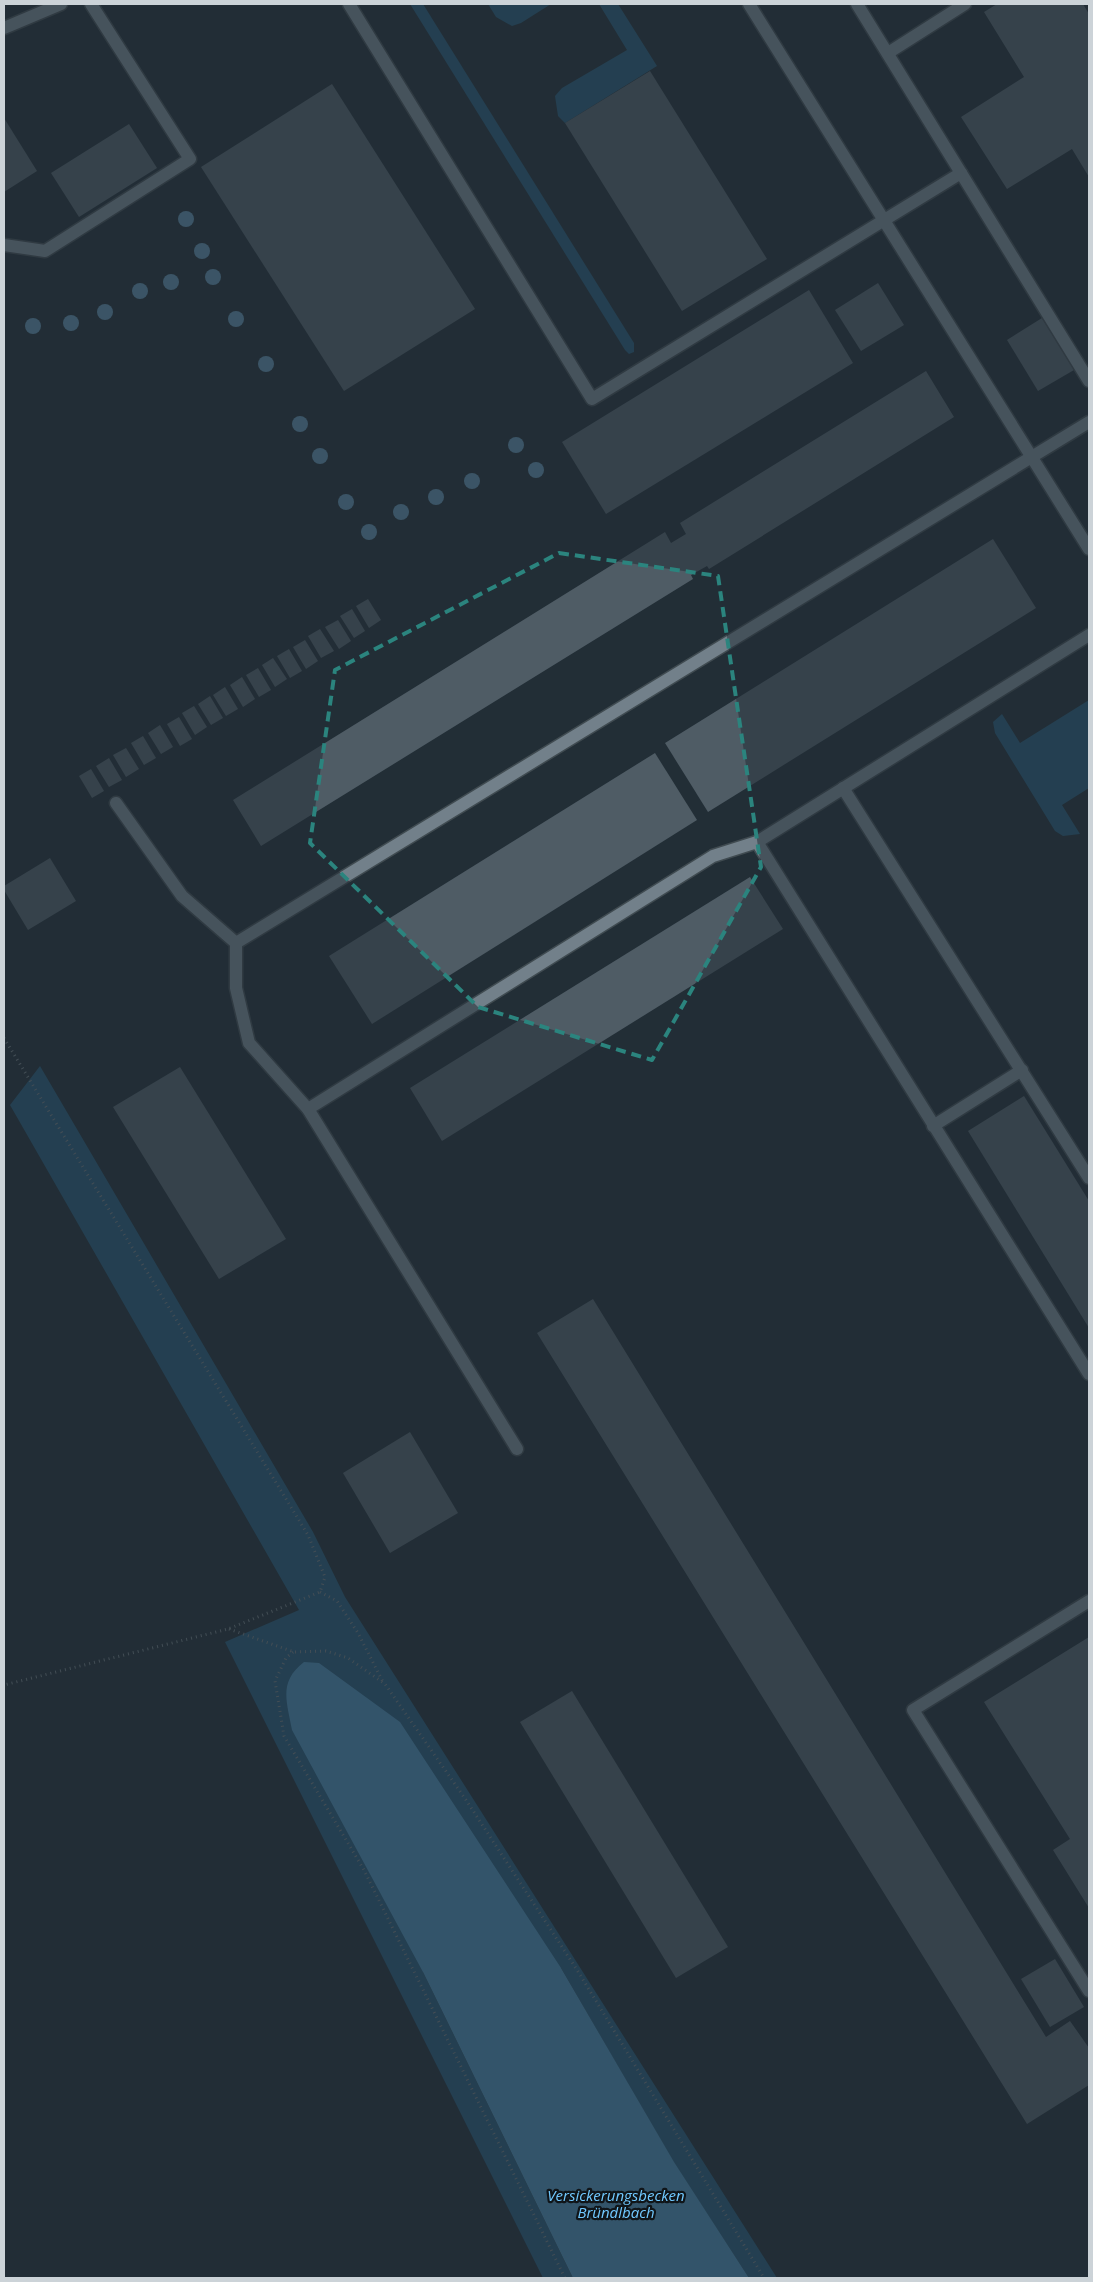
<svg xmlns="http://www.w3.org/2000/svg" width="1093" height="2282" font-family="'Open Sans',sans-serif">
<rect width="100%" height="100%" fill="#222e36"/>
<!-- green -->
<g fill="#275571">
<path d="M410,4H423L634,343V352L629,354L625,350Z"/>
<path d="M488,4H551L521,23L512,26L496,17Z"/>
<path d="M599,4H618L657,66L565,123L558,116L555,96L562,88L627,50Z"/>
<path d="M1089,700V788L1062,805L1080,834L1063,836L1055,831L995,733L993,722L1002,714L1020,743Z"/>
<path d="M40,1066L313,1532L345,1597L777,2278H749L674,2163L561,1968L423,1972L573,2278H543L225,1642L299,1610L10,1105Z"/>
</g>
<!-- water -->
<path fill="#4884a9" d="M304,1662L319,1663L400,1722L561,1968L674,2162L749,2278H573L423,1972L292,1730C287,1702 278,1682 304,1662Z"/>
<!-- building -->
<g fill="#4f5c65">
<path d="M997,4H1083L1089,14V177L1072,149L1007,189L961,117L1024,77L984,12Z"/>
<path d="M650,71L767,259L682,311L565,123Z"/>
<path d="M332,84L475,309L344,391L201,167Z"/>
<path d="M4,118L37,171L4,192Z"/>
<path d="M129,124L157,168L79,217L51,173Z"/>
<path d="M878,283L904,325L861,351L835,310Z"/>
<path d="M809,290L853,363L606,514L562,442Z"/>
<path d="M1042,318L1074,370L1038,391L1007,340Z"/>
<path d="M926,371L954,417L709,569L707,566L691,575L693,579L261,846L233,800L665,532L671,543L686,534L680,523Z"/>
<path d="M993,539L1036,608L708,812L665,743Z"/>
<path d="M368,599L381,620L369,628L356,606Z"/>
<path d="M352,609L365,631L354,638L340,616Z"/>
<path d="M338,620L351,641L339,649L325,627Z"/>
<path d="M320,629L334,651L321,658L308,636Z"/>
<path d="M305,640L318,661L306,669L293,647Z"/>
<path d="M289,649L302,671L290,678L277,656Z"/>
<path d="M273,658L287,679L275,687L262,665Z"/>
<path d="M258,668L271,690L259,697L246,675Z"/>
<path d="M242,677L255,699L243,707L230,685Z"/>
<path d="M225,687L238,709L226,716L213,695Z"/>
<path d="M210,696L223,718L211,725L198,704Z"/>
<path d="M194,706L207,727L195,735L182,713Z"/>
<path d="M179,717L192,739L180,746L167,724Z"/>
<path d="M160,725L173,747L161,754L148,733Z"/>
<path d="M143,736L156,758L144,765L131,743Z"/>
<path d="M126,748L139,769L126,777L113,755Z"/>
<path d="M655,753L697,820L372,1024L329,956Z"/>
<path d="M109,758L122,780L109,787L96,766Z"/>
<path d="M91,769L104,791L92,798L79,776Z"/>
<path d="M50,858L76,901L28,930L4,890V886Z"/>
<path d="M750,877L783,929L442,1141L410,1088Z"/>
<path d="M180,1067L286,1239L219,1279L113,1107Z"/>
<path d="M1024,1096L1089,1201V1328L968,1131Z"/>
<path d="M593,1299L1046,2037L1070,2021L1089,2048V2085L1027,2124L537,1333Z"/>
<path d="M410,1432L458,1513L390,1553L343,1473Z"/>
<path d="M1089,1637V1908L1053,1850L1070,1839L984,1702Z"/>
<path d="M572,1691L728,1947L676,1978L520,1722Z"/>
<path d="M1055,1959L1084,2007L1050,2027L1021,1979Z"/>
</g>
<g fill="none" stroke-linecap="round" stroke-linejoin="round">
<defs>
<g id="lane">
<path d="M349,4L592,399L961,173"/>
<path d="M749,4L1089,549"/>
<path d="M857,4L1089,381"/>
<path d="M4,28L61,4"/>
<path d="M888,53L965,4"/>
<path d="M4,245L45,251L190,159L91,4"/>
<path d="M843,788L1089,1178"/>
<path d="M116,803L182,896L236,943V988L249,1043L308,1109L517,1449"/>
<path d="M757,842L1089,1374"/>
<path d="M236,943L1089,422"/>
<path d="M308,1109L713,856L757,842L1089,635"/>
<path d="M933,1126L1022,1070"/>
<path d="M1089,1601L913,1710L1089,1991"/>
</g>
</defs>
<!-- lane casing -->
<use href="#lane" stroke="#404b51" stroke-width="15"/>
<!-- path -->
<g stroke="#6a747a" stroke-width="3" stroke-dasharray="1 4" stroke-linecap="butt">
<path d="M4,1038L308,1535L325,1577L320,1592L228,1629L4,1685"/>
<path d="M320,1592L337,1601L358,1633L383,1682"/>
<path d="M229,1629L294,1652L326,1651L348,1658L385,1684L466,1800L579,1973L764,2278"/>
<path d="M293,1652L286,1658L275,1681L284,1736L364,1870L565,2278"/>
</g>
<!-- lane -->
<use href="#lane" stroke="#72808a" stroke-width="12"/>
</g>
<!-- trees -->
<g fill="#5a84a0">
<circle cx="186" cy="219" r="8"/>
<circle cx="202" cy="251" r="8"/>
<circle cx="213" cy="277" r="8"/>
<circle cx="171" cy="282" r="8"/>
<circle cx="140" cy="291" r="8"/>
<circle cx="105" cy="312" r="8"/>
<circle cx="236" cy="319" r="8"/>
<circle cx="71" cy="323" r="8"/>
<circle cx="33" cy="326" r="8"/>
<circle cx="266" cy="364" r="8"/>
<circle cx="300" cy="424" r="8"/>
<circle cx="516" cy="445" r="8"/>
<circle cx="320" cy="456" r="8"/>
<circle cx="536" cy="470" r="8"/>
<circle cx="472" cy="481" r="8"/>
<circle cx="436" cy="497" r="8"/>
<circle cx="346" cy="502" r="8"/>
<circle cx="401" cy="512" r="8"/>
<circle cx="369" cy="532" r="8"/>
</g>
<!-- marked area -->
<path d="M0 0H1093V2282H0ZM559,553L718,576L761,867L652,1060L478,1007L310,843L335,670Z" fill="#222e36" fill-opacity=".55" fill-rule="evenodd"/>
<path fill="none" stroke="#2b847e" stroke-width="4" stroke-dasharray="10 6" stroke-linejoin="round" d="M559,553L718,576L761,867L652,1060L478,1007L310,843L335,670Z"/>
<g text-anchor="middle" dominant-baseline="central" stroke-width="4.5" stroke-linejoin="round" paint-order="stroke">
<!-- water labels -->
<g font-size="15" font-style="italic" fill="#71c9ff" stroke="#101519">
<text x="616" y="2195">Versickerungsbecken<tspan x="616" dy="17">Bründlbach</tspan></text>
</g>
</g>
<!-- border -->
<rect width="1093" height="2282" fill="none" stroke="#ccd3d8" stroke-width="10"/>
</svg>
